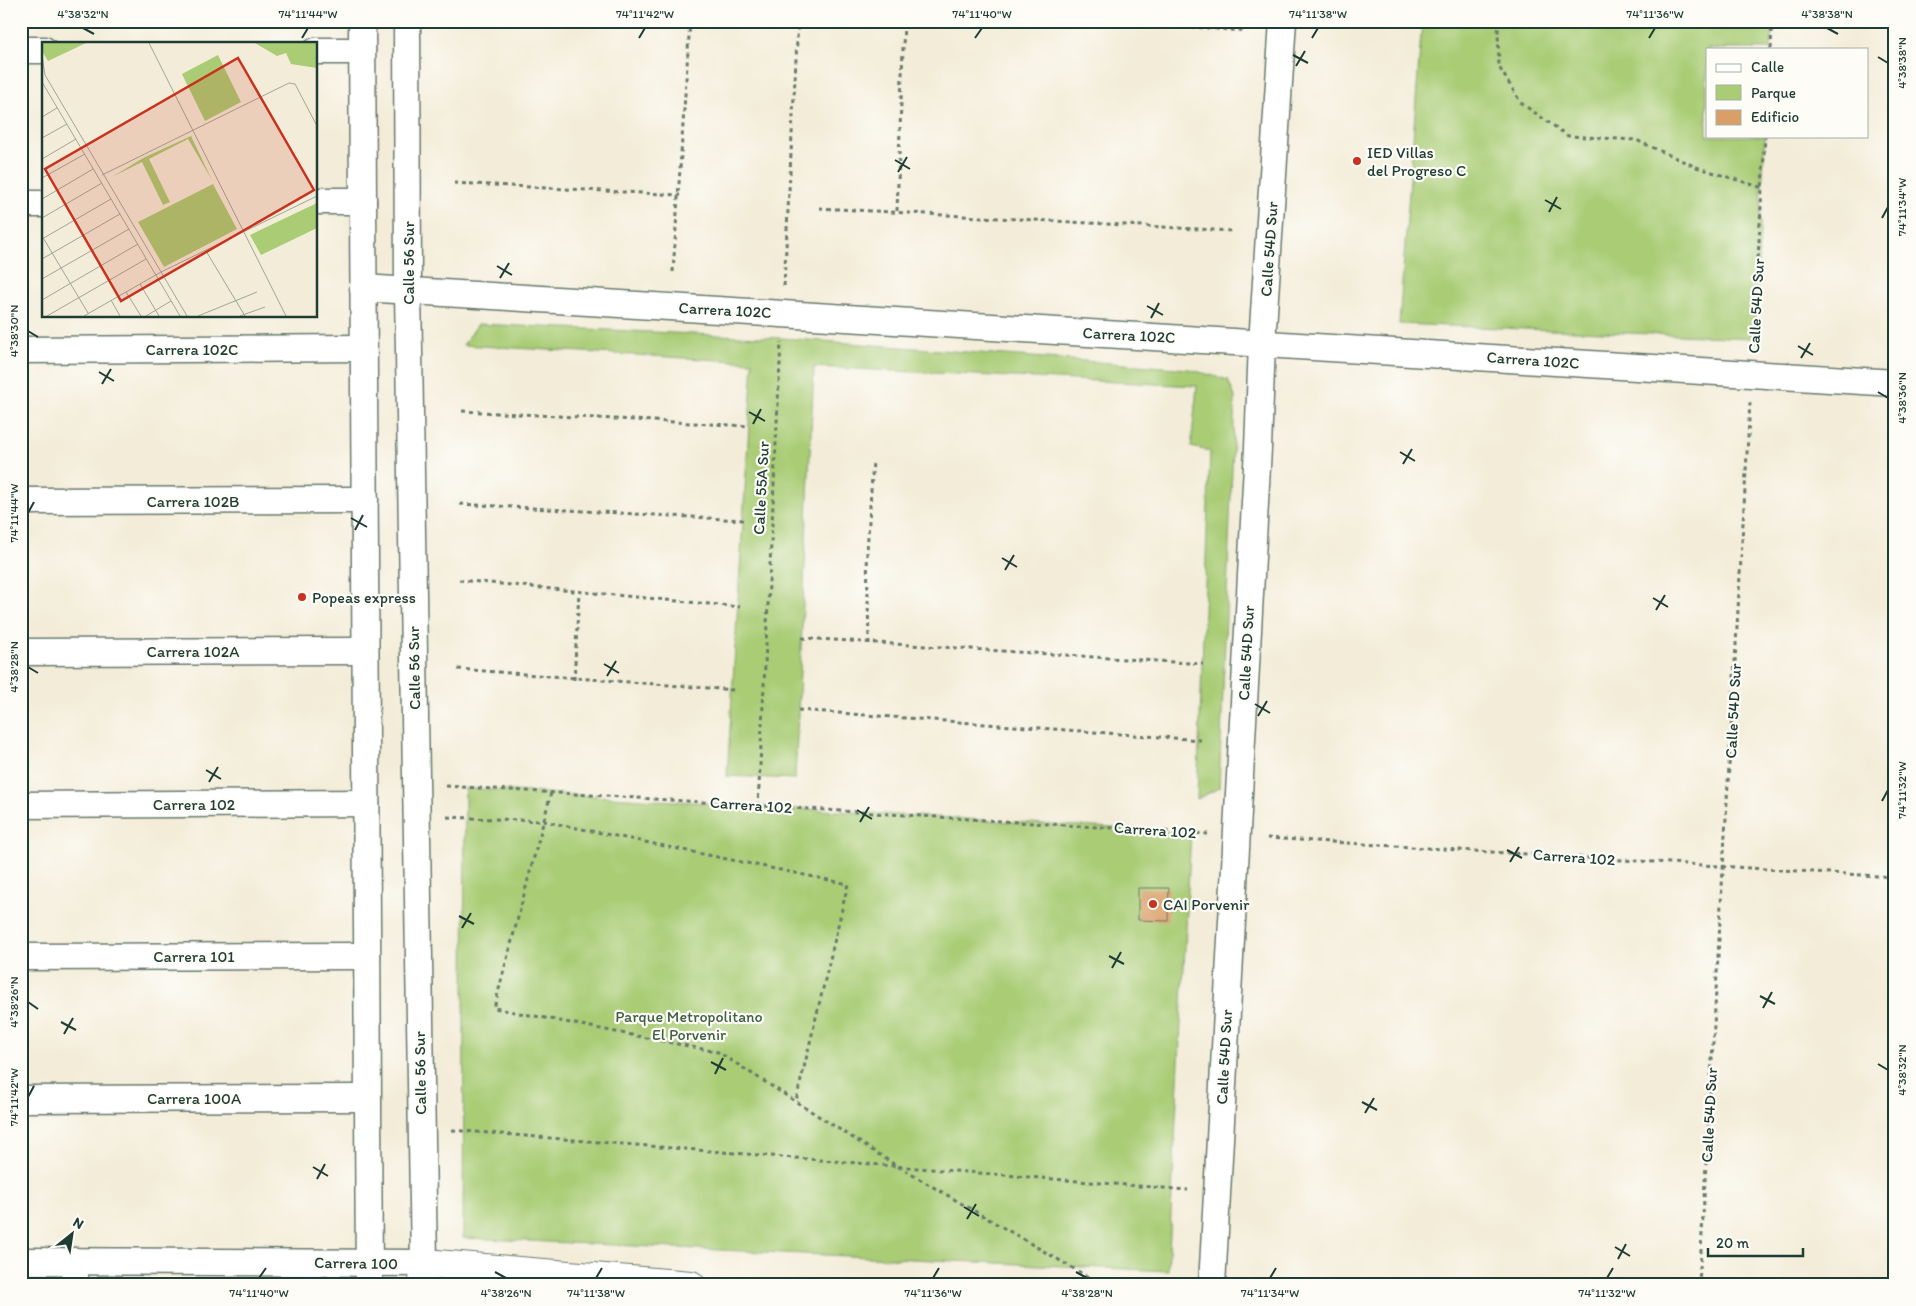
<svg xmlns="http://www.w3.org/2000/svg" width="1916" height="1306" font-family="Itim,sans-serif">
<rect width="100%" height="100%" fill="#fdfcf7"/>
<filter id="ink" filterUnits="userSpaceOnUse"><feTurbulence type="fractalNoise" baseFrequency=".02" numOctaves="2"/><feDisplacementMap in="SourceGraphic" scale="10" xChannelSelector="R" yChannelSelector="G"/><feConvolveMatrix kernelMatrix="1 2 1 2 8 2 1 2 1" color-interpolation-filters="sRGB"/></filter>
<filter id="wash" filterUnits="userSpaceOnUse"><feTurbulence type="fractalNoise" baseFrequency=".0096" numOctaves="4" result="noise"/><feDisplacementMap in="SourceGraphic" scale="20" xChannelSelector="R" yChannelSelector="G"/><feGaussianBlur stdDeviation="1.12" result="paint"/><feColorMatrix in="noise" values="0 0 0 0 0 0 0 0 0 0 0 0 0 0 0 0 0 1.4 0 .05"/><feComposite in="paint" operator="in"/></filter>
<g filter="url(#wash)">
<rect width="100%" height="100%" fill="#f3ecd8"/>
<!-- green -->
<g fill="#a9cc74" stroke="#648454">
<path d="M1422,21H1772L1771,49H1707V136H1765L1754,338L1399,324Z"/>
<path d="M478,324L782,338L1189,369L1228,380L1235,397L1219,788L1197,799L1210,451L1191,447L1197,386L814,367L795,779L727,776L753,362L463,345Z"/>
<path d="M465,788L1191,833L1168,1271L463,1238Z"/>
</g>
<g id="blocks">
<!-- building -->
<path fill="#da9e68" d="M1138,888H1169L1168,921L1138,920Z"/>
</g>
</g>
<g filter="url(#ink)">
<use href="#blocks" fill-opacity="0" stroke="#697a6d" stroke-width="1"/>
<g fill="none" stroke-linecap="round" stroke-linejoin="round">
<defs>
<g id="minor">
<path d="M362,21L369,1285"/>
<path d="M21,50H44"/>
<path d="M316,51H362"/>
<path d="M316,201H363"/>
<path d="M21,204H44"/>
<path d="M363,288L1895,383"/>
<path d="M21,350L363,348"/>
<path d="M21,501L365,500"/>
<path d="M21,652L365,651"/>
<path d="M21,805L366,803"/>
<path d="M21,957L367,956"/>
<path d="M21,1099L367,1098"/>
<path d="M21,1261L424,1263L408,291L407,21"/>
<path d="M75,1261V1285"/>
<path d="M1212,1285L1258,448L1262,343L1283,21"/>
</g>
<path id="tertiary" d="M423,1285L424,1263L691,1285"/>
</defs>
<!-- minor casing -->
<use href="#minor" stroke="#697a6d" stroke-width="29"/>
<!-- tertiary casing -->
<use href="#tertiary" stroke="#697a6d" stroke-width="30"/>
<!-- path -->
<g stroke="#697a6d" stroke-width="3" stroke-dasharray="4 4" stroke-linecap="butt">
<path d="M1111,21L1245,31"/>
<path d="M1501,21L1498,30L1499,67L1521,103L1568,136L1636,140L1696,167L1763,188"/>
<path d="M1220,29V21"/>
<path d="M1771,49L1772,21"/>
<path d="M454,183L680,195"/>
<path d="M819,208L1233,231"/>
<path d="M897,211L904,21"/>
<path d="M673,272L690,21"/>
<path d="M784,286L798,21"/>
<path d="M1753,346L1765,136"/>
<path d="M462,411L749,426"/>
<path d="M460,504L743,520"/>
<path d="M459,580L740,607"/>
<path d="M802,638L1203,664"/>
<path d="M869,644L867,551L873,461"/>
<path d="M458,669L734,690"/>
<path d="M574,680L579,592"/>
<path d="M798,710L1201,740"/>
<path d="M446,786L1208,834"/>
<path d="M551,793L494,1008L718,1052L897,1166L1102,1285"/>
<path d="M758,806L781,342"/>
<path d="M447,817L543,821L848,884L796,1101"/>
<path d="M1267,838L1895,877"/>
<path d="M452,1130L1188,1190"/>
<path d="M1699,1285L1750,402"/>
</g>
<!-- minor -->
<use href="#minor" stroke="#fff" stroke-width="26"/>
<!-- tertiary -->
<use href="#tertiary" stroke="#fff" stroke-width="28"/>
</g>
</g>
<!-- ticks -->
<path fill="none" stroke="#1f3d34" stroke-width="2" d="M83,28L94,34M1827,28L1838,34M302,38L308,28M639,38L645,28M975,38L982,28M1312,38L1318,28M1649,38L1655,28M1293,55L1308,63M1878,57L1888,63M1296,66L1305,51M895,160L910,169M898,172L907,157M1545,200L1561,209M1549,212L1557,197M1882,218L1888,207M497,266L512,275M500,278L509,263M1147,306L1163,315M1151,318L1159,303M28,331L38,337M1798,346L1813,355M1801,358L1810,343M99,372L114,381M102,384L111,369M1878,392L1888,398M749,412L765,421M753,424L761,409M1400,452L1415,461M1403,464L1412,449M28,513L34,502M351,518L367,527M355,530L363,515M1002,558L1017,567M1005,570L1014,555M1653,598L1668,607M1656,610L1665,595M604,664L619,673M28,667L38,673M607,676L616,661M1255,704L1270,713M1258,716L1267,701M206,770L221,779M209,782L218,767M1882,801L1888,790M857,810L872,819M860,822L869,807M1507,850L1522,858M1510,862L1519,847M459,916L474,924M462,928L471,913M1109,956L1124,964M1112,968L1121,952M1760,996L1775,1004M28,1002L38,1009M1763,1008L1772,992M61,1022L76,1030M64,1034L73,1018M711,1062L726,1070M1878,1064L1888,1070M715,1074L723,1058M28,1097L34,1086M1362,1102L1377,1110M1365,1113L1374,1098M313,1167L328,1176M317,1179L325,1164M964,1207L979,1216M967,1219L976,1204M1615,1247L1630,1256M1618,1259L1626,1244M495,1272L506,1278M1076,1272L1087,1278M259,1278L266,1268M596,1278L602,1268M933,1278L939,1268M1270,1278L1276,1268M1607,1278L1613,1268"/>
<!-- markers -->
<g fill="#c8321e" stroke="#fdfcf7" stroke-width="2">
<circle cx="1357" cy="161" r="5"/>
<circle cx="302" cy="597" r="5"/>
<circle cx="1153" cy="904" r="5"/>
</g>
<g text-anchor="middle" dominant-baseline="central" stroke-width="4.5" stroke-linejoin="round" paint-order="stroke">
<!-- poi labels -->
<g font-size="16" fill="#1f3d34" stroke="#fdfcf7" text-anchor="start">
<text x="1367" y="152">IED Villas<tspan x="1367" dy="18">del Progreso C</tspan></text>
<text x="312" y="597">Popeas express</text>
<text x="1163" y="904">CAI Porvenir</text>
</g>
<!-- street labels -->
<g font-size="16" fill="#1f3d34" stroke="#fdfcf7">
<text transform="translate(1269 249) rotate(-86)">Calle 54D Sur</text>
<text transform="translate(408 263) rotate(-90)">Calle 56 Sur</text>
<text transform="translate(1756 306) rotate(-87)">Calle 54D Sur</text>
<text transform="translate(725 310) rotate(3)">Carrera 102C</text>
<text transform="translate(1129 335) rotate(3)">Carrera 102C</text>
<text x="192" y="349">Carrera 102C</text>
<text transform="translate(1533 360) rotate(4)">Carrera 102C</text>
<text transform="translate(761 488) rotate(-87)">Calle 55A Sur</text>
<text x="193" y="501">Carrera 102B</text>
<text x="193" y="651">Carrera 102A</text>
<text transform="translate(1246 653) rotate(-87)">Calle 54D Sur</text>
<text transform="translate(414 668) rotate(-91)">Calle 56 Sur</text>
<text transform="translate(1733 711) rotate(-87)">Calle 54D Sur</text>
<text x="194" y="804">Carrera 102</text>
<text transform="translate(751 805) rotate(4)">Carrera 102</text>
<text transform="translate(1155 830) rotate(4)">Carrera 102</text>
<text transform="translate(1574 857) rotate(4)">Carrera 102</text>
<text x="194" y="956">Carrera 101</text>
<text transform="translate(1224 1057) rotate(-87)">Calle 54D Sur</text>
<text transform="translate(420 1073) rotate(-91)">Calle 56 Sur</text>
<text x="194" y="1098">Carrera 100A</text>
<text transform="translate(1709 1115) rotate(-87)">Calle 54D Sur</text>
<text transform="translate(356 1263) rotate(1)">Carrera 100</text>
</g>
<!-- park labels -->
<g font-size="16" fill="#426144" stroke="#fdfcf7">
<text x="689" y="1016">Parque Metropolitano<tspan x="689" dy="18">El Porvenir</tspan></text>
</g>
</g>
<!-- overview -->
<g transform="translate(42 42)">
<rect width="275" height="275" fill="#f3ecd8"/>
<path d="M0,1H44L6,19L0,9ZM213,1H275V26L249,22L244,11L235,14ZM176,13L199,60L163,79L140,32ZM149,94L170,138L146,97L107,117L128,160L121,163L100,120L70,135L101,116ZM171,142L195,187L122,225L96,180ZM275,161V186L219,213L208,193Z" fill="#a9cc74"/>
<path fill="none" stroke="#9ea696" stroke-width="1" d="M107,1L244,274M0,14L3,33L145,274M0,40L138,274M0,75L15,66M0,96L25,82M0,117L34,97M60,133L247,41L253,42L275,84M0,136L43,112M0,157L51,127M0,176L60,141M0,194L46,271M0,197L69,157M164,209L203,274M0,217L78,172M0,237L87,187M98,242L117,274M84,250L99,274M0,258L96,202M69,258L78,274M5,274L104,217M42,274L119,230L275,154M104,274L129,259M156,274L215,250M198,274L223,265"/>
<path fill="#c8321e" fill-opacity="0.15" stroke="#c8321e" stroke-width="2.5" d="M196,16L272,148L79,259L3,127Z"/>
<rect width="275" height="275" fill="none" stroke="#1f3d34" stroke-width="2.5"/>
</g>
<!-- margin -->
<rect width="1916" height="1306" fill="none" stroke="#fdfcf7" stroke-width="55"/>
<!-- legend -->
<rect x="1706" y="48" width="162" height="90" fill="#fdfcf7" stroke="#a4b0a9"/>
<rect x="1716" y="64" width="25" height="8" fill="#ffffff" stroke="#a4b0a9"/>
<text x="1751" y="72" font-size="15" fill="#1f3d34">Calle</text>
<rect x="1716" y="85" width="25" height="15" fill="#a9cc74" stroke="#a4b0a9"/>
<text x="1751" y="98" font-size="15" fill="#1f3d34">Parque</text>
<rect x="1716" y="110" width="25" height="15" fill="#da9e68" stroke="#a4b0a9"/>
<text x="1751" y="122" font-size="15" fill="#1f3d34">Edificio</text>
<!-- north arrow -->
<g transform="translate(72 1234) rotate(30)" stroke="#fdfcf7" stroke-width="4" paint-order="stroke">
<path d="M0-4L9 19L0 12L-9 19Z" fill="#1f3d34"/>
<text y="-8" font-size="14" font-weight="bold" text-anchor="middle" fill="#1f3d34">N</text>
</g>
<!-- scale -->
<path d="M1708 1248v8h95v-8" fill="none" stroke="#1f3d34" stroke-width="2.5"/>
<text x="1716" y="1248" font-size="15" fill="#1f3d34" stroke="#fdfcf7" stroke-width="4" paint-order="stroke">20 m</text>
<rect x="28" y="28" width="1860" height="1250" fill="none" stroke="#1f3d34" stroke-width="2"/>
<g font-size="12" text-anchor="middle" fill="#1f3d34">
<text x="83" y="18">4°38'32"N</text>
<text x="308" y="18">74°11'44"W</text>
<text x="645" y="18">74°11'42"W</text>
<text x="982" y="18">74°11'40"W</text>
<text x="1318" y="18">74°11'38"W</text>
<text x="1655" y="18">74°11'36"W</text>
<text x="1827" y="18">4°38'38"N</text>
<text transform="translate(1902 63) rotate(-90)" y="4">4°38'38"N</text>
<text transform="translate(1902 207) rotate(-90)" y="4">74°11'34"W</text>
<text transform="translate(14 331) rotate(-90)" y="4">4°38'30"N</text>
<text transform="translate(1902 398) rotate(-90)" y="4">4°38'36"N</text>
<text transform="translate(14 513) rotate(-90)" y="4">74°11'44"W</text>
<text transform="translate(14 667) rotate(-90)" y="4">4°38'28"N</text>
<text transform="translate(1902 790) rotate(-90)" y="4">74°11'32"W</text>
<text transform="translate(14 1002) rotate(-90)" y="4">4°38'26"N</text>
<text transform="translate(1902 1070) rotate(-90)" y="4">4°38'32"N</text>
<text transform="translate(14 1097) rotate(-90)" y="4">74°11'42"W</text>
<text x="259" y="1297">74°11'40"W</text>
<text x="506" y="1297">4°38'26"N</text>
<text x="596" y="1297">74°11'38"W</text>
<text x="933" y="1297">74°11'36"W</text>
<text x="1087" y="1297">4°38'28"N</text>
<text x="1270" y="1297">74°11'34"W</text>
<text x="1607" y="1297">74°11'32"W</text>
</g>
</svg>
